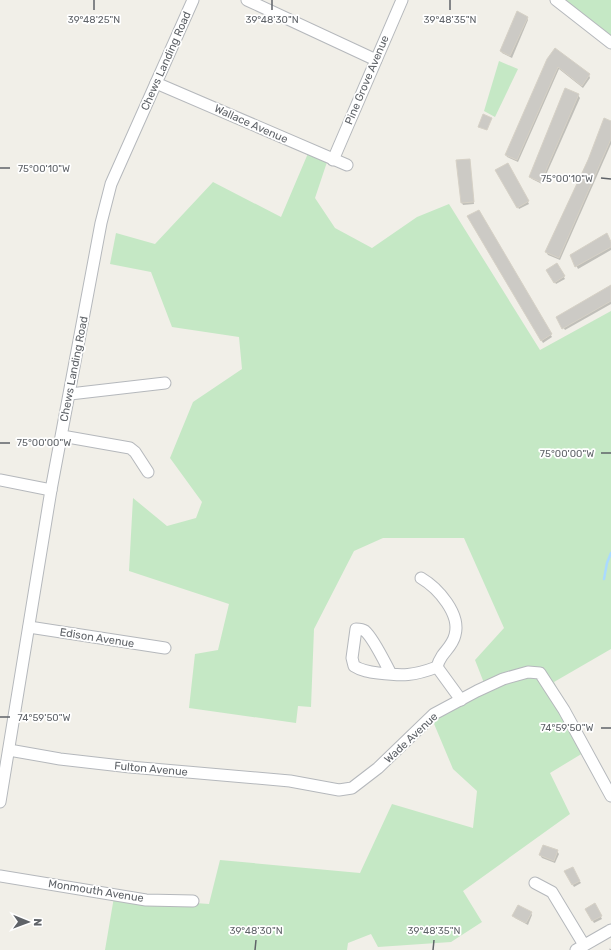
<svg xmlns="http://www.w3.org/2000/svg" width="611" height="950" font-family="Rubik,sans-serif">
<rect width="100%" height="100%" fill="#f1efe8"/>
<!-- green -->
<g fill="#c5e8c5">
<path d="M559,0H611V41Z"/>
<path d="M499,61L518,69L495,117L484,111Z"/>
<path d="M309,151L328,159L315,198L335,228L372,248L417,217L449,204L540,350L611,311V649L554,682L588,750L550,773L570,814L463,891L482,922L451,942L378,947L371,934L348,943L347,950H105L114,897L209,904L220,860L360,873L392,804L473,828L477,791L453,769L432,719L484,683L475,660L504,628L464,538H383L354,551L314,629L311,707L298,706L296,723L189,708L195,654L218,650L229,604L129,571L133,498L167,526L196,518L202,502L170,458L193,402L242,369L239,337L172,327L151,272L110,264L116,233L155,244L213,182L281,217Z"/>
</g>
<!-- shadow -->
<g fill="#0003">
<path d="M527,18L528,20L512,58L502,53L501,51Z"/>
<path d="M548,60L589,75L590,78L583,88L559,69L518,162L507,157L506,155Z"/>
<path d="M578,95L580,98L542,184L532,179L530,177Z"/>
<path d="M611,122V144L560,260L548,255L546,252L588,160Z"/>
<path d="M469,160L470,163L474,204L463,205L462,203Z"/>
<path d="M508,164L529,204L519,209L496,170Z"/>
<path d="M479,211L552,337L543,343L469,217Z"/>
<path d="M611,244V250L578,269L571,255Z"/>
<path d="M557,264L565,279L556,284L547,270Z"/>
<path d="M611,286V304L565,330L557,317Z"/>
<path d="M557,851L559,854L555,863L542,858L540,855Z"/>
<path d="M572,868L581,883L574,887L566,872Z"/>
<path d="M595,905L602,919L594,923L586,909Z"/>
<path d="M531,913L532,915L528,925L515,918L514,916Z"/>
</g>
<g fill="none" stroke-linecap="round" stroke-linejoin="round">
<!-- stream -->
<path stroke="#aadaff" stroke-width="2.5" d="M604,579L607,563L611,553"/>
</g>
<!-- building -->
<g fill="#cccac5" stroke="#d6d1c6">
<path d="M517,11L528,17L510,56L500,51Z"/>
<path d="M555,48L590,74L582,86L558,67L517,160L505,155L547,59Z"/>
<path d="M565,88L579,94L541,182L529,177Z"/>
<path d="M483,114L492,118L487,130L478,127Z"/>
<path d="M604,118L611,121V139L559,258L545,252L588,160Z"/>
<path d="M470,159L474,202L461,203L456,160Z"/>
<path d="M508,163L529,201L517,208L495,170Z"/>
<path d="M479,210L552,334L541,341L467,216Z"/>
<path d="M607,233L611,242V247L575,267L570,255Z"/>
<path d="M557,263L565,276L554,283L546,270Z"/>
<path d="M611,285V301L562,329L556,317Z"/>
<path d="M543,845L558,850L554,861L539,855Z"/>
<path d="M573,867L580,881L572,885L564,871Z"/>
<path d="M595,903L602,916L592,921L585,909Z"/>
<path d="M518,905L532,912L526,923L512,916Z"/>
</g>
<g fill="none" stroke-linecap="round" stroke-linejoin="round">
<defs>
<g id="minor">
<path d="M247,0L376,60"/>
<path d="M556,0L611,43"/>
<path d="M156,83L347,165"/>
<path d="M333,160L402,0"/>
<path d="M70,394L165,383"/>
<path d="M62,436L130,448L135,452L148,472"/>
<path d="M0,480L51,490"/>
<path d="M421,578C438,588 461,614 455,635C453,644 447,649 442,656C440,659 438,663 437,667"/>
<path d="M29,627L165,648"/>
<path d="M437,667L461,700"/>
<path d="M391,674C385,663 374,639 365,631C362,629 359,629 356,629L352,658L354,666C362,671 369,672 378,673C403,676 413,676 437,667"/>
<path d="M9,750L60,759L130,767L290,781L339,790L352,788L378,768L434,714L477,691L503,679L528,672L540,673L564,710L611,796"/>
<path d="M0,802L51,490L101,223L111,184L193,0"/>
<path d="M0,876L146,900L193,901"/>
<path d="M535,883L552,892L584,945"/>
<path d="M576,950L611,930"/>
</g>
</defs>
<!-- minor casing -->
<use href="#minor" stroke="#b5b8bc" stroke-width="13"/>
<!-- minor -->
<use href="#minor" stroke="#fff" stroke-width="11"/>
<!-- rail -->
<path stroke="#b6b7b8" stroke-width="2.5" stroke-dasharray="1 5" stroke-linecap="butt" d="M610,950L611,949"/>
</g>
<!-- ticks -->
<path fill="none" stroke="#5f6368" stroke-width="1.5" d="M94,10V0M272,10V0M450,10V0M0,168H10M601,178L611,179M0,443H10M601,453H611M0,717H10M601,728H611M255,950L256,940M433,950L434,940"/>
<g text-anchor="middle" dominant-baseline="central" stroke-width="3.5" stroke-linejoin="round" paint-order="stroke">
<!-- street labels -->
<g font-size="11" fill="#5f6368" stroke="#fff">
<text transform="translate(166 61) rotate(-66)">Chews Landing Road</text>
<text transform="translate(367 80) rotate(-67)">Pine Grove Avenue</text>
<text transform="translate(251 124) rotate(24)">Wallace Avenue</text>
<text transform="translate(74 369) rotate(-79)">Chews Landing Road</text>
<text transform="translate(97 638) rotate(9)">Edison Avenue</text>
<text transform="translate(411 738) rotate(-43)">Wade Avenue</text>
<text transform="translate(151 769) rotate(5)">Fulton Avenue</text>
<text transform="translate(96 891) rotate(9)">Monmouth Avenue</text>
</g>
</g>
<g font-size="10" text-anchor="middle" fill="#5f6368" stroke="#fff" stroke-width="3.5" stroke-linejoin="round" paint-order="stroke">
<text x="94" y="23">39°48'25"N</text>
<text x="272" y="23">39°48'30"N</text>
<text x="450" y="23">39°48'35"N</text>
<text x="44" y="172">75°00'10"W</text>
<text x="567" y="182">75°00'10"W</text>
<text x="44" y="446">75°00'00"W</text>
<text x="567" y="457">75°00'00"W</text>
<text x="44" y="721">74°59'50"W</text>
<text x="567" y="731">74°59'50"W</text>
<text x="256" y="934">39°48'30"N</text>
<text x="434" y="934">39°48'35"N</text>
</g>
<!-- north arrow -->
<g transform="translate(28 922) rotate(91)" stroke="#ffffff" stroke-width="3" paint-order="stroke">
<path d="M0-3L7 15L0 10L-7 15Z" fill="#5f6368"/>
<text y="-6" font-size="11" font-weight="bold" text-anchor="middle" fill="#5f6368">N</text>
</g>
</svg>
